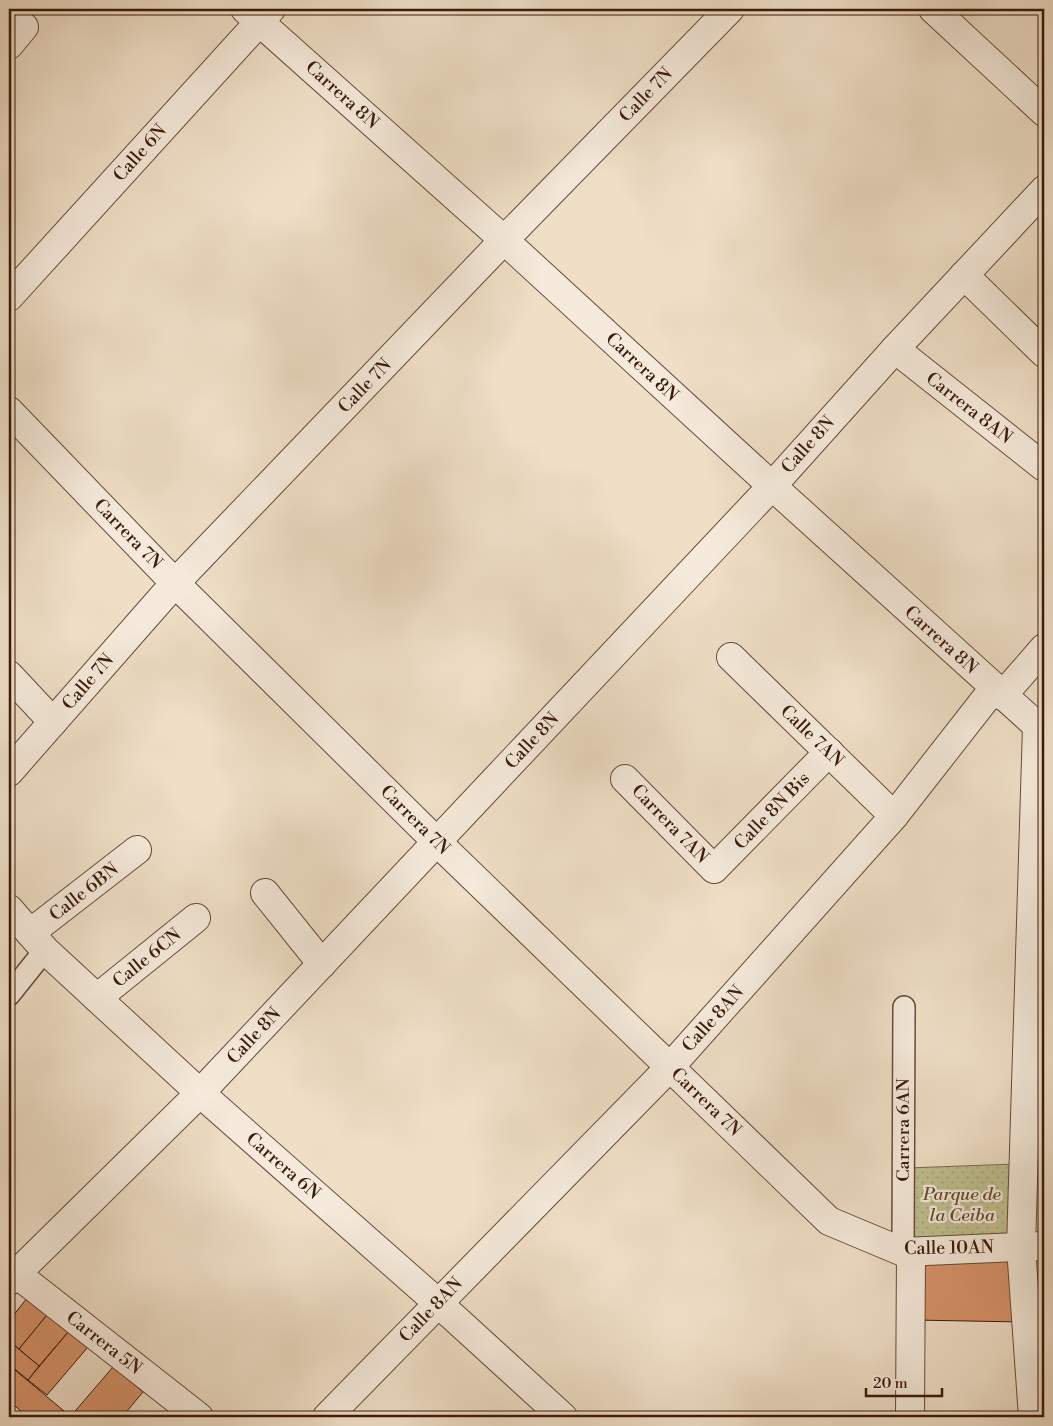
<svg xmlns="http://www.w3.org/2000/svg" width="1053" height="1426" font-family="'Libre Bodoni',serif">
<defs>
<pattern id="park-dots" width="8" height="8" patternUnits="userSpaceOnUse" patternTransform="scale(1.25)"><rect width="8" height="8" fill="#bfc091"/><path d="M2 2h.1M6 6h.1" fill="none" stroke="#a5a47c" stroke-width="1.8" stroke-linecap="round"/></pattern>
</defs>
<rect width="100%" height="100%" fill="#efdfc7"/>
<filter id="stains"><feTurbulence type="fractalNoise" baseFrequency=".004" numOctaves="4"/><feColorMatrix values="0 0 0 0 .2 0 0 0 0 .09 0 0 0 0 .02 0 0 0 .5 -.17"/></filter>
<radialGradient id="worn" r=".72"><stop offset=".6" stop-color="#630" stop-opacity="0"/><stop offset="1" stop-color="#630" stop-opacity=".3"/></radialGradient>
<!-- park -->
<path fill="url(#park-dots)" stroke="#7d6d4e" d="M1016,1164L1014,1241L910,1244L907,1168Z"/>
<!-- building -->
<g fill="#d7936a" stroke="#3b1a0c">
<path d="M1016,1254L1022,1322L914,1320L917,1257Z"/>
<path d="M27,1298L47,1315L19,1349L9,1341V1321Z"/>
<path d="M47,1315L69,1331L39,1366L19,1349Z"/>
<path d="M69,1331L88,1347L47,1395L28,1380Z"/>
<path d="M9,1341L39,1366L28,1380L9,1364Z"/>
<path d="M9,1365L70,1416L69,1417H28L9,1401Z"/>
<path d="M113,1367L143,1392L122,1417H70Z"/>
</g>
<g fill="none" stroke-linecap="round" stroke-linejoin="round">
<defs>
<g id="pedestrian">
<path d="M9,995L45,950"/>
<path d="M903,1252L904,1007"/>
</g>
<g id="minor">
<path d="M245,9L504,240L772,486L1044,732"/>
<path d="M933,9L1044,112"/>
<path d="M9,45L24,27"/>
<path d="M964,275L1044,353"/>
<path d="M9,297L271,9"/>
<path d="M895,349L1044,467"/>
<path d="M9,411L175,583L437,842L829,1221L903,1252L1044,1246"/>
<path d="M731,657L894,816"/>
<path d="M9,675L53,722"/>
<path d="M1002,696L1044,648"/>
<path d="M9,772L175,583L504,240L730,9"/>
<path d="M625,779L714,869L829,752"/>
<path d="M265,893L322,964"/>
<path d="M9,909L45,950L200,1093L438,1303L563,1417"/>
<path d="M30,933L137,850"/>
<path d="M97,998L196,918"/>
<path d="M9,1268L199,1417"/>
<path d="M9,1281L200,1093L772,486L895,349L1044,190"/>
<path d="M327,1417L670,1067L894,816L994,688"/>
<path d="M910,1417L911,1252"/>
<path d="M1033,1417L1021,1247L1037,727"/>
</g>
</defs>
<!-- pedestrian casing -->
<use href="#pedestrian" stroke="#684b3b" stroke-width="24"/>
<!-- minor casing -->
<use href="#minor" stroke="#684b3b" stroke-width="30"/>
<!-- pedestrian -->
<use href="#pedestrian" stroke="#f5eadb" stroke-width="21"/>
<!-- minor -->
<use href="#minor" stroke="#f5eadb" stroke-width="28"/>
</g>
<g text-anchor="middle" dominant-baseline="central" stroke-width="4.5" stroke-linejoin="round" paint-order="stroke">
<!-- street labels -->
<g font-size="18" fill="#3b1a0c" stroke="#f5eadb">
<text transform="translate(342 95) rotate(42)">Carrera 8N</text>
<text transform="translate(646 95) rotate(-46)">Calle 7N</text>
<text transform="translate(140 153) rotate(-48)">Calle 6N</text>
<text transform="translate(642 367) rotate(43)">Carrera 8N</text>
<text transform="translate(365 386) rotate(-46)">Calle 7N</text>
<text transform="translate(969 408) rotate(38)">Carrera 8AN</text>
<text transform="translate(808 445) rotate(-48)">Calle 8N</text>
<text transform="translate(128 534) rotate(46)">Carrera 7N</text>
<text transform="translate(941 640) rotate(42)">Carrera 8N</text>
<text transform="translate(88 682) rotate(-49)">Calle 7N</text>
<text transform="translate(812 736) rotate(44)">Calle 7AN</text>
<text transform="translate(532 741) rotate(-47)">Calle 8N</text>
<text transform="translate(772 811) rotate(-46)">Calle 8N Bis</text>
<text transform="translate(415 820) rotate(45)">Carrera 7N</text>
<text transform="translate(670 824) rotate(46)">Carrera 7AN</text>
<text transform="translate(84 892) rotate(-38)">Calle 6BN</text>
<text transform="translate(147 958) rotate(-39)">Calle 6CN</text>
<text transform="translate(713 1019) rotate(-48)">Calle 8AN</text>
<text transform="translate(254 1036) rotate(-47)">Calle 8N</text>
<text transform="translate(706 1102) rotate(44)">Carrera 7N</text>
<text transform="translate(903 1130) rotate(-90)">Carrera 6AN</text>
<text transform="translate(283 1166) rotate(41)">Carrera 6N</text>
<text transform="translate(949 1248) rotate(-1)">Calle 10AN</text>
<text transform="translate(431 1310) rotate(-46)">Calle 8AN</text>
<text transform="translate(104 1343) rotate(38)">Carrera 5N</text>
</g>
<!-- park labels -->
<g font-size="18" font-style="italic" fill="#634c34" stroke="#f5eadb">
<text x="962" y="1194">Parque de<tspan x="962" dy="21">la Ceiba</tspan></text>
</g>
</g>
<!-- margin -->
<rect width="1053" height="1426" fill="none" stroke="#efdfc7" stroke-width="30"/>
<rect x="10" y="10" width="1033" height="1406" fill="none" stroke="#3b1a0c" stroke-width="2.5"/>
<rect x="15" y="15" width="1023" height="1396" fill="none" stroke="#3b1a0c"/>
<!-- scale -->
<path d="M866 1388v8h76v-8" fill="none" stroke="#3b1a0c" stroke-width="2.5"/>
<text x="873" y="1388" font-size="15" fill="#3b1a0c" stroke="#f5eadb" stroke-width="4" paint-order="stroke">20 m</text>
<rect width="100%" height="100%" filter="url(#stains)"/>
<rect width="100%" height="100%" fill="url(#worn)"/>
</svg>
